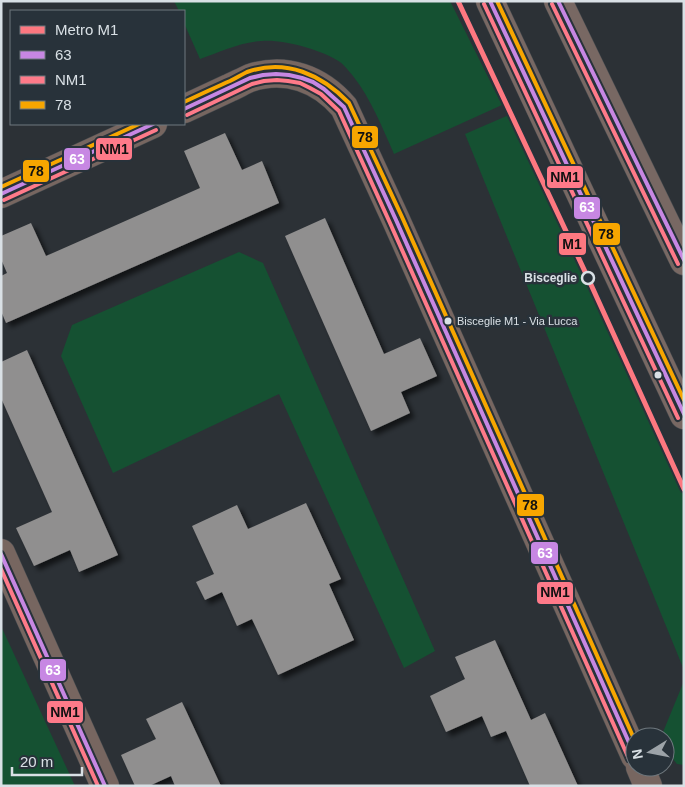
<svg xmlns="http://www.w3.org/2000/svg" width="685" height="787" font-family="Arial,sans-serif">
<defs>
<filter id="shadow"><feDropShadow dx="4.5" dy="4.5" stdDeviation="2.5" flood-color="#0009"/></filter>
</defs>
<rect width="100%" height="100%" fill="#2c3136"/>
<!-- green -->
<g fill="#155132">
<path d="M174,1H450L502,105L394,154C382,127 371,99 353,76C349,71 344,65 340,62C323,50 282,39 262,41C241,42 220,52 200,59L184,23V11H179Z"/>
<path d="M511,114L684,492V670L465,134Z"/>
<path d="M239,252L263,263L435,651L404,668L279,394L113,473L61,356L72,325Z"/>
<path d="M1,626L75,786H1Z"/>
<path d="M684,681V765L677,764L665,749V737H661Z"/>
</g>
<!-- building -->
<g fill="#908f8f" filter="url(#shadow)">
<path d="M225,133L242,170L262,161L279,203L6,323L1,311V276L7,273L1,259V236L31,223L46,256L200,188L184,151Z"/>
<path d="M325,218L384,354L420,338L437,376L401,392L410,413L371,431L285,236Z"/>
<path d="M27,350L118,555L79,572L70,550L34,566L16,528L52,512L1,398V362Z"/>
<path d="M306,503L341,579L329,584L354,640L278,675L252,619L237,626L222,592L205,600L196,582L214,574L192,526L237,505L248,529Z"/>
<path d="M495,640L531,720L545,713L578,786H530L506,731L491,737L482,716L446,732L430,696L465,679L455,657Z"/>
<path d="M182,702L221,786H175L171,776L149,786H135L121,755L156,739L146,719Z"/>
</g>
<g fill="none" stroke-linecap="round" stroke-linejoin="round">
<defs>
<g id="street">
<path d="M184,109C199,102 214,95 229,88C236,85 243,81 250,78C286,66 320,79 344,107L396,220L635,756"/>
<path d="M1,194L153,124"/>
<path d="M1,553L105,786"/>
<path d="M640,767L648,786"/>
</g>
<g id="secondary">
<path d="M490,1L684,415"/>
<path d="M558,1L684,261"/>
</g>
</defs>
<!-- street casing -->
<use href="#street" stroke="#494d51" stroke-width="29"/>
<!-- secondary casing -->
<use href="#secondary" stroke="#494d51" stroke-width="29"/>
<!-- street -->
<use href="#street" stroke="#776660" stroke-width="28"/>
<!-- secondary -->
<use href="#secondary" stroke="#786863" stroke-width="28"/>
<defs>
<g id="bus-1">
<path d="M490,1L684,414"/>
<path d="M558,1L684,260"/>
<path d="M184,109L250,78L263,75L276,74L289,75L302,78L313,82L324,89L344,107L396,220L635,756"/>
<path d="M1,194L153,124"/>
<path d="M1,554L105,786"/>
</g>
<g id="bus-2">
<path d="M484,4L678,418"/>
<path d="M552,4L678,264"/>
<path d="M187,115L252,84L264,81L277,80L288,81L300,83L310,88L321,94L339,111L390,223L629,759"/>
<path d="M4,200L156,130"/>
<path d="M1,569L98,786"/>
</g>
<g id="bus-3">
<path d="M497,1L684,400"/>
<path d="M184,102C199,95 214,88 230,81C236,78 241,75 247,72C286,58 322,75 349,103L402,217L635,741"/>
<path d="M1,187L139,124"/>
</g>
</defs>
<!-- bus-1 casing -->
<use href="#bus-1" stroke="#28323a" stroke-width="8"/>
<!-- bus-2 casing -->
<use href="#bus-2" stroke="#28323a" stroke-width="8"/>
<!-- bus-3 casing -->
<use href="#bus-3" stroke="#28323a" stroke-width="8"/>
<!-- bus-1 -->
<use href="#bus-1" stroke="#c787e3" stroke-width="4"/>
<!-- bus-2 -->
<use href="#bus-2" stroke="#fe7a89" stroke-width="4"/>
<!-- bus-3 -->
<use href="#bus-3" stroke="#f7a600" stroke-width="4"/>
<defs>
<path id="metro-1" d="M458,1L588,278L684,489"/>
</defs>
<!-- metro-1 casing -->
<use href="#metro-1" stroke="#28323a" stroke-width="9"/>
<!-- metro-1 -->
<use href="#metro-1" stroke="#fd7880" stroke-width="5"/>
</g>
<!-- markers -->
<circle fill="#28323a" stroke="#d9e0e5" stroke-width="2.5" cx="588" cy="278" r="6"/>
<g fill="#d9e0e5" stroke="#28323a" stroke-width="2">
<circle cx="448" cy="321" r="4.5"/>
<circle cx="658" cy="375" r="4.5"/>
</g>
<g text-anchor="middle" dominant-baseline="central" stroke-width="5" stroke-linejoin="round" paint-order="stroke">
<!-- bus labels -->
<g font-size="11" fill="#d9e0e5" stroke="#28323a" text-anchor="start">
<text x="457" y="321">Bisceglie M1 - Via Lucca</text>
</g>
<!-- stop labels -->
<g font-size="12" font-weight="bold" fill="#d9e0e5" stroke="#28323a" text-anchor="end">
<text x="577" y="278">Bisceglie</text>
</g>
</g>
<g stroke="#28323a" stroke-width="2">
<rect x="351" y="125" width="28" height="24" rx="5" fill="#f7a600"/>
<rect x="95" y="137" width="38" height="24" rx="5" fill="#fe7a89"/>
<rect x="63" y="147" width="28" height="24" rx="5" fill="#c787e3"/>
<rect x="22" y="159" width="28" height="24" rx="5" fill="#f7a600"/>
<rect x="546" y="165" width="38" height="24" rx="5" fill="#fe7a89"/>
<rect x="573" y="196" width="28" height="24" rx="5" fill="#c787e3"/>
<rect x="592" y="222" width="29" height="24" rx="5" fill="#f7a600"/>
<rect x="558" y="232" width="29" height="24" rx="5" fill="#fd7880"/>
<rect x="516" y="493" width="29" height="24" rx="5" fill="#f7a600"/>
<rect x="530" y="541" width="29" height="24" rx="5" fill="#c787e3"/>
<rect x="536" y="581" width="38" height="24" rx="5" fill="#fe7a89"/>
<rect x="39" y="658" width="28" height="24" rx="5" fill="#c787e3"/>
<rect x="46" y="700" width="38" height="24" rx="5" fill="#fe7a89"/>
</g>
<g font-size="14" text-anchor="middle" font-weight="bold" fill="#fff">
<text x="77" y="164">63</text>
<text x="587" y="212">63</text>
<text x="545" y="558">63</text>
<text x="53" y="675">63</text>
</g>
<g font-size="14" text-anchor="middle" font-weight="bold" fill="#111">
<text x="365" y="142">78</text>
<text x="114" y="154">NM1</text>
<text x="36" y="176">78</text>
<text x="565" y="182">NM1</text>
<text x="606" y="239">78</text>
<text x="572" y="249">M1</text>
<text x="530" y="510">78</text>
<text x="555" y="597">NM1</text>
<text x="65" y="717">NM1</text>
</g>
<!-- border -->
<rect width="685" height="787" fill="none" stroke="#d9e0e5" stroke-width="5"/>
<!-- legend -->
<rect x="10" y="10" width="175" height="115" fill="#28323a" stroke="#6f787e"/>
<rect x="20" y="26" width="25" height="8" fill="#fd7880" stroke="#6f787e"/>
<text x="55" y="35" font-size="15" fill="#d9e0e5">Metro M1</text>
<rect x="20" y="51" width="25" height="8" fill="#c787e3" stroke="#6f787e"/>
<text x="55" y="60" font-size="15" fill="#d9e0e5">63</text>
<rect x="20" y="76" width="25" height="8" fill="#fe7a89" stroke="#6f787e"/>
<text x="55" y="85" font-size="15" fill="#d9e0e5">NM1</text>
<rect x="20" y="101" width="25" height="8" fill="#f7a600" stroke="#6f787e"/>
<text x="55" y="110" font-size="15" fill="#d9e0e5">78</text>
<!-- north arrow -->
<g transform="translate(650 752) rotate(260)"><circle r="24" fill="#28323a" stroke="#6f787e"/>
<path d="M0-4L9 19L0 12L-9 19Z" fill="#9ca3a8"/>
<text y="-8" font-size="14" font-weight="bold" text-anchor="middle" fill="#d9e0e5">N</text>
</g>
<!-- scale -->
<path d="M12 767v8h70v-8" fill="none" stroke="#d9e0e5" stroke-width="2.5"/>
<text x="20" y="767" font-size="15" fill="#d9e0e5" stroke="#28323a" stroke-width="4" paint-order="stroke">20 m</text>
</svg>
